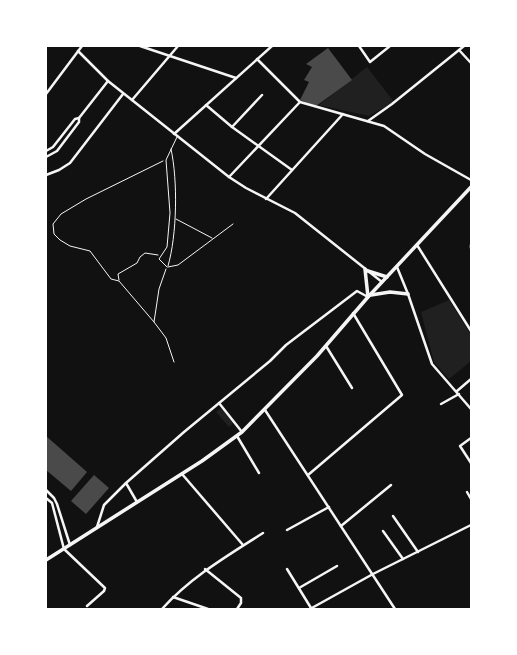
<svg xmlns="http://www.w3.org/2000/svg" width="517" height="655" font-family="Barlow,sans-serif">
<rect width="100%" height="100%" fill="#111"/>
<!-- green -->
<g fill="#202020">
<path d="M367,67L394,102L369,116L319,105Z"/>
<path d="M449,300L471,335V361L449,379L434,362L421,312Z"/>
<path d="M221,408L233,423L229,427L216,412Z"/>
</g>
<!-- building -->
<g fill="#4a4a4a">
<path d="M328,48L352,80L316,106L300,100L309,82L304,80L312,67L306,64Z"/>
<path d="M46,436L87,472L71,491L46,470Z"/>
<path d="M94,475L109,488L86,514L71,501Z"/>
</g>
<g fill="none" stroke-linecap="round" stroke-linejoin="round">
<!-- path -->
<g stroke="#f5f5f5" stroke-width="1">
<path d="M166,269L159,289L154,322L166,338L174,362"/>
<path d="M119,280L118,274L137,263L140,257L145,253L158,255"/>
<path d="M154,322L119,281L111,279L90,251L70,246L60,240L54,234L53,224L61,214L86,199L163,161"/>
</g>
<!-- service -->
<g stroke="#f5f5f5" stroke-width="1">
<path d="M176,219L212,238"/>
<path d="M168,266C177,235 178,181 171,149"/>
<path d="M167,267L159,259L167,247L170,213L166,160L177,137"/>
<path d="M168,267L178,265L233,224"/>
</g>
<!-- minor -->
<g stroke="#f5f5f5" stroke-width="2.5">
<path d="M140,46L236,78"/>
<path d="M359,46L370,62L390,46"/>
<path d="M459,50L471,63"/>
<path d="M78,51L108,81L229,177L246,188L295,213L382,282"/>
<path d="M257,59L300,102L384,126L425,154L471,180"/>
<path d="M46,94L82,46"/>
<path d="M132,100L178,46"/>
<path d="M206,105L232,127L292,170"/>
<path d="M368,121L392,104L464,46"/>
<path d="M232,127L262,95"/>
<path d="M174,134L272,46"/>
<path d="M46,151L53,147L75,119L79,118"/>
<path d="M46,157L57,151L79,122V118L108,81"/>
<path d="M46,175L59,170L70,163L123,94"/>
<path d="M229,177L300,102"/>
<path d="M266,199L343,114"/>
<path d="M417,245L471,331"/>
<path d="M471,245V248"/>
<path d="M397,267L408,294L432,364L471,409"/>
<path d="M326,346L352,388"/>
<path d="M457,391L471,379"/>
<path d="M219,403L242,432"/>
<path d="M441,404L459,394"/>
<path d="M265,410L395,609"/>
<path d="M237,436L259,473"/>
<path d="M471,438L460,446L471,463"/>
<path d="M182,474L243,545"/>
<path d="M308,475L402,395L353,313"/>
<path d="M126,483L137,502"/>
<path d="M46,490L54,498L57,504L70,545"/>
<path d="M467,492L471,499"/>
<path d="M46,498L52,503L64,549L105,588L104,591L87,606"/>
<path d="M393,516L418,552"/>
<path d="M341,526L391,485"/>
<path d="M97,527L104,505L126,483L184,432L270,361L286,345L357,291L368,297"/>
<path d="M287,530L329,507"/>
<path d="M383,531L403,559"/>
<path d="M205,569L241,598V603L237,609"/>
<path d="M287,569L311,608"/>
<path d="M299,588L337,566"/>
<path d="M173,597L208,609"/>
<path d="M162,609C191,577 227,556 263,533"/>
<path d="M310,609L373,574L471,525"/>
</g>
<!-- secondary -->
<g stroke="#f5f5f5" stroke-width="3.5">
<path d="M365,269L368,297"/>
<path d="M368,271L387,277"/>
<path d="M371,295L390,292L408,294"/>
<path d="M46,560L202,461L242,432L317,356L368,297L471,187"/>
</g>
</g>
<!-- border -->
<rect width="517" height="655" fill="none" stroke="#ffffff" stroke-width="94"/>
</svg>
